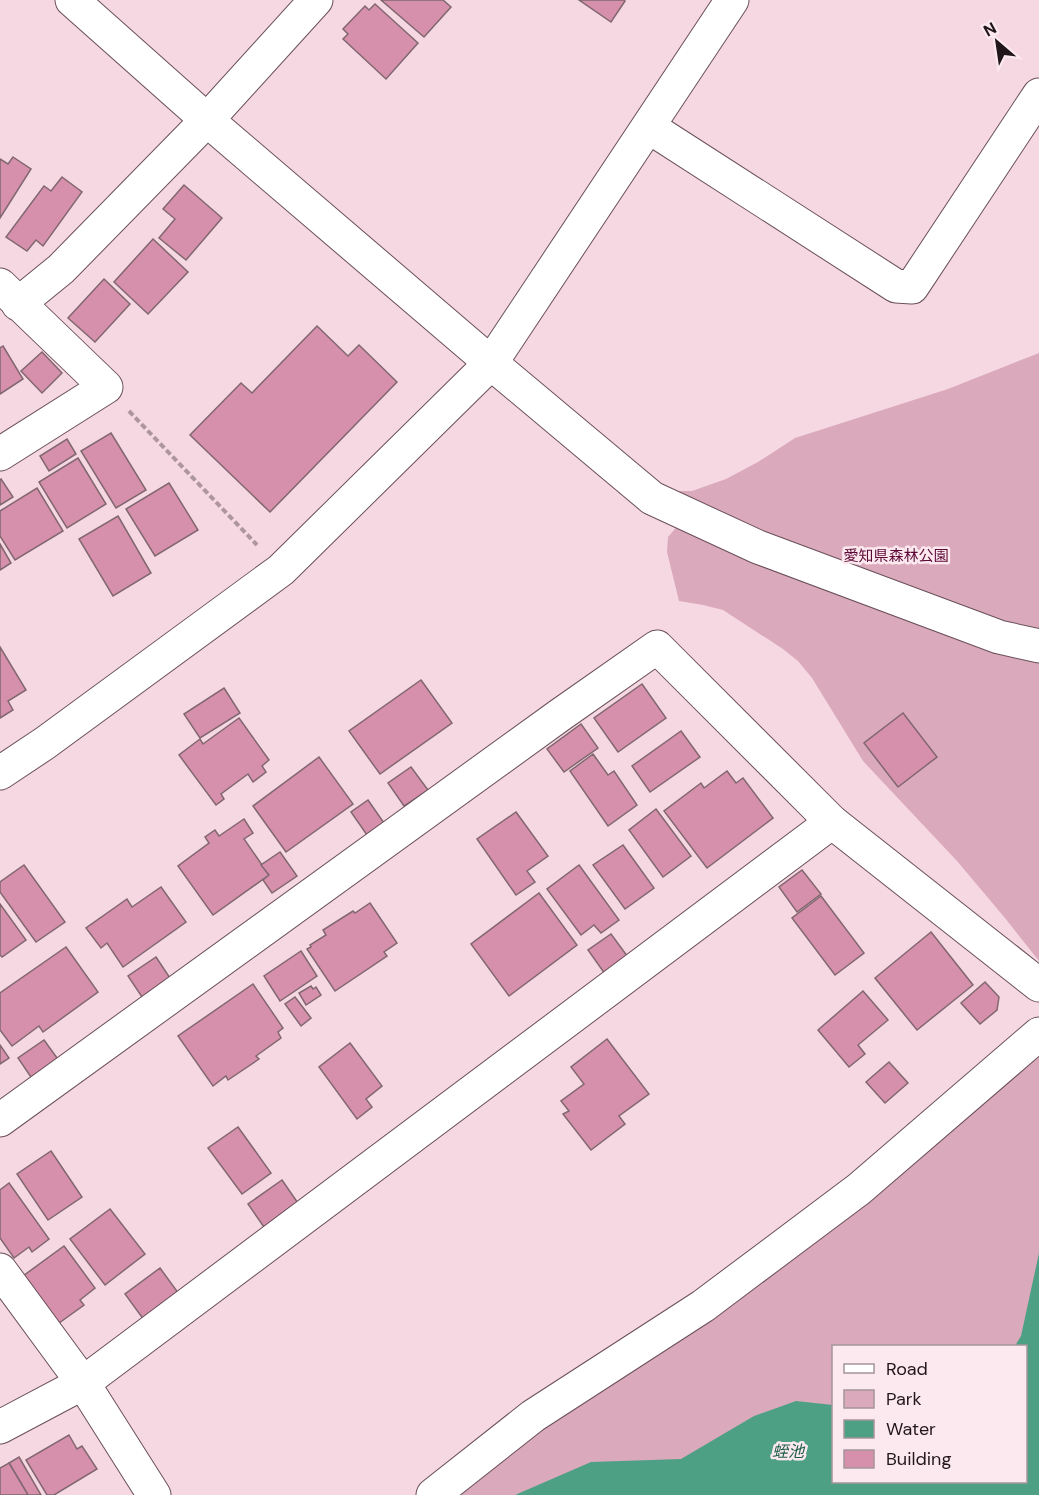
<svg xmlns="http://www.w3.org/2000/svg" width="1039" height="1495" font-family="'DM Sans','Noto Sans JP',sans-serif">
<rect width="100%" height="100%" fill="#f6d8e2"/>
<!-- green -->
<g fill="#daa9bb" fill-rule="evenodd">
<path d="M1039,353V961L1005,918L957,861L863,761L812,678L798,661L783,649L723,610L703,605L679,601L667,552L668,537L679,524L669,491H692L726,479L758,462L795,438L948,389Z"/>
<path d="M1039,1048V1495H451ZM834,1346H1026V1482H834Z"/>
</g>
<!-- water -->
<path fill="#4ea084" d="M1039,1253V1495H515L591,1462L681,1459L754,1416L796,1401L833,1405L834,1482H1026V1458L1027,1457L1026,1450V1346H1015L1021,1336Z"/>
<!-- building -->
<g fill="#d790ab" stroke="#816770" stroke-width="1.5">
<path d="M381,0H443L451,7L424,37Z"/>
<path d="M579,0H624L625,1L611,22Z"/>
<path d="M375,4L418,43L386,79L343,39L348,34L343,29L365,6L369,10Z"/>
<path d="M13,157L31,169L0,218V159L8,164Z"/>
<path d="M62,177L82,192L43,246L36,240L27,251L6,237L44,186L51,191Z"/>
<path d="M184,185L222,218L186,260L159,238L175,219L163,209Z"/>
<path d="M153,239L188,272L148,314L114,282Z"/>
<path d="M104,279L130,304L95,342L68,318Z"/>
<path d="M317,326L348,356L359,345L397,382L270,512L190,435L241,383L252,393Z"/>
<path d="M3,346L23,379L0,394V348Z"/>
<path d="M42,352L62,373L42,393L21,371Z"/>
<path d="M111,433L146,490L116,508L81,451Z"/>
<path d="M67,439L76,454L49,471L40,456Z"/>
<path d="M78,458L106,504L67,528L39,482Z"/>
<path d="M1,479L13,497L0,505V480Z"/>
<path d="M169,483L198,530L155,556L126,509Z"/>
<path d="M37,488L63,531L15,560L0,536V511Z"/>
<path d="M118,516L151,573L113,596L79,539Z"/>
<path d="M0,544L11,563L0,570Z"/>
<path d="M0,647L26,690L8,701L13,710L0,718Z"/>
<path d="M421,680L452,723L380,774L349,731Z"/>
<path d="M642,684L666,718L618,752L594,718Z"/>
<path d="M224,688L240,713L200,738L184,714Z"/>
<path d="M903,713L937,757L898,787L864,743Z"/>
<path d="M239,718L269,760L262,766L266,772L253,782L248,774L221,794L224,799L216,805L179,755L200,739L203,744Z"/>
<path d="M581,724L598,748L564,772L547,749Z"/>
<path d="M681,731L700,757L650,792L632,766Z"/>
<path d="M593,754L608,775L614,771L637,805L608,826L570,771Z"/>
<path d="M319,757L353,804L286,852L253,806Z"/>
<path d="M411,767L428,790L404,806L388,783Z"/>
<path d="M727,771L736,783L743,778L773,818L707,868L664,811L701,783L704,788Z"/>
<path d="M368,800L384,823L367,835L351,812Z"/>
<path d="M656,809L691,856L663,877L629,830Z"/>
<path d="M516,812L548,856L527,871L535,882L516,895L477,839Z"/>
<path d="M244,819L253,833L244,839L269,875L213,915L178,866L209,843L205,837L215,830L219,836Z"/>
<path d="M623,845L654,888L625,909L593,865Z"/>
<path d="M280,852L297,876L272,893L263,880L269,875L261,865Z"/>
<path d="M24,865L65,922L36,942L0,892V882Z"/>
<path d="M579,865L619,920L601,933L594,925L581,935L547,889Z"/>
<path d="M802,870L821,894L797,912L779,887Z"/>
<path d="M161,887L186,922L123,967L107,943L101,948L86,928L127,899L132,907Z"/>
<path d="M539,893L577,945L509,996L471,944Z"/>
<path d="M821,896L864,953L835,975L792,918Z"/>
<path d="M370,903L397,943L384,952L387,956L335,991L307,949L311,947L310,945L326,935L323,930L353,911L355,913Z"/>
<path d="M0,904L26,940L2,957L0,955Z"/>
<path d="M931,932L973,985L917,1030L875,978Z"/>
<path d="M611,934L628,957L605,974L588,950Z"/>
<path d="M66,947L98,992L43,1032L39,1026L12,1046L0,1030V993Z"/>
<path d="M301,951L317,976L280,1001L264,976Z"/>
<path d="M156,957L172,981L144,1000L128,976Z"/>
<path d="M985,982L999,997L997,1010L980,1024L961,1003Z"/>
<path d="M253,984L283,1028L278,1032L281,1038L256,1056L259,1059L228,1080L226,1076L213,1086L178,1036Z"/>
<path d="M311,986L313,989L316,987L321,995L306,1005L299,993Z"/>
<path d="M863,991L888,1020L858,1045L865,1054L849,1067L818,1030Z"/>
<path d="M295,997L311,1018L301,1026L285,1004Z"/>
<path d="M607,1039L649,1094L619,1116L625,1124L591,1150L563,1114L569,1111L561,1101L584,1084L571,1067Z"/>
<path d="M44,1040L60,1062L33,1080L18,1058Z"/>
<path d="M350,1043L382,1086L366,1099L372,1107L357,1119L319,1067Z"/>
<path d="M0,1045L9,1058L0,1064Z"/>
<path d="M889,1062L908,1083L885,1103L866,1082Z"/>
<path d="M238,1127L271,1173L242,1194L208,1148Z"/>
<path d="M51,1151L82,1197L48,1220L17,1174Z"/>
<path d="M282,1180L300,1206L266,1230L248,1204Z"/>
<path d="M9,1183L49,1239L32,1252L29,1247L14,1258L0,1238V1190Z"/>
<path d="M110,1209L145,1254L105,1285L70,1239Z"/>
<path d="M64,1246L95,1288L80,1300L84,1305L59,1323L23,1276Z"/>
<path d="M160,1268L179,1294L144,1320L125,1294Z"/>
<path d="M69,1435L77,1449L82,1446L97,1469L54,1495H47L26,1460Z"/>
<path d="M19,1457L41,1495H28L9,1463Z"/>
<path d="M9,1463L28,1495H0V1468Z"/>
</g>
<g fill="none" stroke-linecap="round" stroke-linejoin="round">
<defs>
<g id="street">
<path d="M649,127L896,286L912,287L1039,95"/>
<path d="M0,285L106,387L0,454"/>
<path d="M18,304L61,269L207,120L316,0"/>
<path d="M491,363L652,498L758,547L999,637L1039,646"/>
<path d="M0,1120L560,715L657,647L832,822L1039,985"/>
<path d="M0,1270L83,1383L154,1495"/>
<path d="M0,1427L83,1383L832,822"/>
<path d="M433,1495L533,1416L703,1306L859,1189L1039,1034"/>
</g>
<g id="secondary">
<path d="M72,0L207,120L491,363"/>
<path d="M0,773L45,743L281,570L491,363L732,0"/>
</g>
</defs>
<!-- street casing -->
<use href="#street" stroke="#6a5059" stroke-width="35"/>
<!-- secondary casing -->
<use href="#secondary" stroke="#6a5059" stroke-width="35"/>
<!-- path -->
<path stroke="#ae969e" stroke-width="4" stroke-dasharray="6 3" stroke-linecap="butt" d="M129,411L257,545"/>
<!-- street -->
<use href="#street" stroke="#fff" stroke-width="33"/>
<!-- secondary -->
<use href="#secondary" stroke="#fff" stroke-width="33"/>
</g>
<g text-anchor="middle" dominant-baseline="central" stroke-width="5" stroke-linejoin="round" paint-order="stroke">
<!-- park labels -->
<g font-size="15" fill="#5d0835" stroke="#fce9ef">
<text x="896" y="556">愛知県森林公園</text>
</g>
<!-- water labels -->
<g font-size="16" font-style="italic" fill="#1b5c48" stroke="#fce9ef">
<text x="788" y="1451">蛭池</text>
</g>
</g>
<!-- legend -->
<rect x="832" y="1345" width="195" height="138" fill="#fce9ef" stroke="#a4959a" stroke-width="1.5"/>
<rect x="844" y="1364" width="30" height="9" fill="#ffffff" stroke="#a4959a" stroke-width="1.5"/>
<text x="886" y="1375" font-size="18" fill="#21171b">Road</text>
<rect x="844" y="1390" width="30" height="18" fill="#daa9bb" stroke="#a4959a" stroke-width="1.5"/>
<text x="886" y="1405" font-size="18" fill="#21171b">Park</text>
<rect x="844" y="1420" width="30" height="18" fill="#4ea084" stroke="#a4959a" stroke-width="1.5"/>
<text x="886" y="1435" font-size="18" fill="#21171b">Water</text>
<rect x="844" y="1450" width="30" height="18" fill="#d790ab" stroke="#a4959a" stroke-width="1.5"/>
<text x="886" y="1465" font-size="18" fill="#21171b">Building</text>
<!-- north arrow -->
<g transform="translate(997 42) rotate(331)" stroke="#fce9ef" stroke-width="4.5" paint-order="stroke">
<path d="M0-4.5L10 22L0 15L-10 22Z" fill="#21171b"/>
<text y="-9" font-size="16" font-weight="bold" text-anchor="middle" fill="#21171b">N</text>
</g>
</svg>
